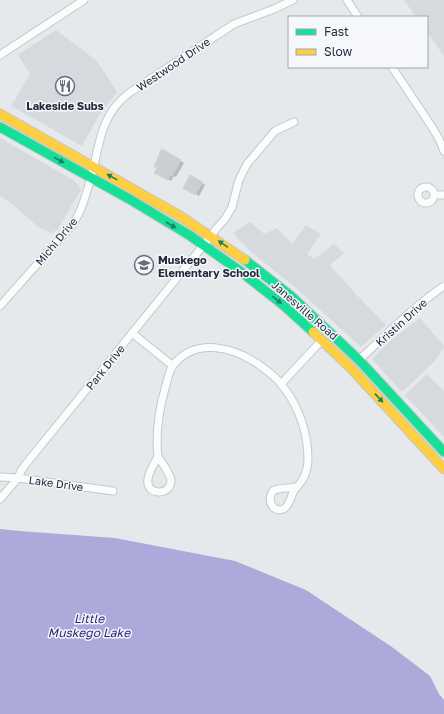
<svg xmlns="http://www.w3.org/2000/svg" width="444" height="714" font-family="'Golos Text',sans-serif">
<rect width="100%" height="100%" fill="#e6e9eb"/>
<!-- built -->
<g fill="#d6dadf">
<path d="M404,0H444V56L427,32V17H416Z"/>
<path d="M56,30L97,61L117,92L98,117L82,146L11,106L30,74L18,55Z"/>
<path d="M0,138L75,181L81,190L57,230L51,233L38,227L12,204L0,196Z"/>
<path d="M250,222L264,234L277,228L292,244L306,225L321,234L307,254L314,259L334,244L344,253L330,265L353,291L386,325L361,347L295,287L250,251L233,233Z"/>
<path d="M420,318L444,346V348L434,362L402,392L372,359L391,340Z"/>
<path d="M427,374L444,391V437L405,395Z"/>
</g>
<!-- water -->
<path fill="#ada9da" d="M0,529L20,531L115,538L235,561L306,590L392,647L430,676L439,694L444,700V714H0Z"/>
<!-- shadow -->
<g fill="#0003">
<path d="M162,150L184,163L176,177L174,176L171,181L156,172L158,168Z"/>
<path d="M190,176L205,185L199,196L184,188Z"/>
</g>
<!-- building -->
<g fill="#cccfd2" stroke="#cfd1d4">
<path d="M162,149L181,160L172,176L170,175L168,180L154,173L157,168L154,166L160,154H159Z"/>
<path d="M190,175L203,182L195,195L183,188Z"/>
</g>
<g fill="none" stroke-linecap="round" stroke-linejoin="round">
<defs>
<g id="street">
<path d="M347,0L358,17"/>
<path d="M0,55L84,0"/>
<path d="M392,67L432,127L439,139L444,151"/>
<circle cx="426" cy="195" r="8"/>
<path d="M435,195H444"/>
<path d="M0,306L72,225C75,220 78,216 80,211C86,197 90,181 94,166C100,137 104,112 129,93L234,24L274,9L293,0"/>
<path d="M132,333L173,366"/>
<path d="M359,360C386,335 413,307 444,286"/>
<path d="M281,384L322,340"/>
<path d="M158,457C155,432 159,409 166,385C168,379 169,371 173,365C196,337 232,347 258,364C266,370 275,376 281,384C295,401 304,423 307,444C309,461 309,474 297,487"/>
<path d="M158,457C162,463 171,474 171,481C170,497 145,495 148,479C149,471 154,464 158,457Z"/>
<path d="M0,477L18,478L113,491"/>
<path d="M297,487C295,489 293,492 292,495C290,499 290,503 286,507C276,516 265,502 273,491C281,487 289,489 297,487Z"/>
<path d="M0,499L18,478L21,471L25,465L211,236L216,229L225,219L232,207L239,180L247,164L275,131L294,122"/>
</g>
<g id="fast">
<path d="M0,127L131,200L189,235L240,271L282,304L313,332"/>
<path d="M245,260L291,296L359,360L444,452"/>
</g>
<g id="slow">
<path d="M0,114L180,216L245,260"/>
<path d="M313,332L351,368L444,469"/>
</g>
</defs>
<!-- street casing -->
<use href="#street" stroke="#c5c7ca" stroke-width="9"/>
<!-- fast casing -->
<use href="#fast" stroke="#c1c5c9" stroke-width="11"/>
<!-- slow casing -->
<use href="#slow" stroke="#c1c5c9" stroke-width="11"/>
<!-- street -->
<use href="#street" stroke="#fbfcfc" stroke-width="7"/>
<!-- fast -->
<use href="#fast" stroke="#16e098" stroke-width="9"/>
<!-- slow -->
<use href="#slow" stroke="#ffcf43" stroke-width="9"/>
</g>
<!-- one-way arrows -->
<defs><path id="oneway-solid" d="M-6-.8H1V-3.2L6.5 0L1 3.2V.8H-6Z"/></defs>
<g fill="#1d7d67">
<use href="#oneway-solid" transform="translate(59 160) rotate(29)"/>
<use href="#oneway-solid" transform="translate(112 177) rotate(-151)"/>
<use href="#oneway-solid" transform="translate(171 225) rotate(31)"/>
<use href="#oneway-solid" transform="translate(223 244) rotate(-145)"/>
<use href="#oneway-solid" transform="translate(277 300) rotate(39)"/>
<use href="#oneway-solid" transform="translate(379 398) rotate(47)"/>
</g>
<!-- icons -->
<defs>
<symbol id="restaurant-ring" viewBox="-11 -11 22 22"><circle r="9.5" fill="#f5f7fa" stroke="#676e7b" stroke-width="1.5"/><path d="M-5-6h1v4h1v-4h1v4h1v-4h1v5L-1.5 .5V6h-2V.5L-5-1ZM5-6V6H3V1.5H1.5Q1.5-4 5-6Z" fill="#676e7b"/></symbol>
<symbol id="school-ring" viewBox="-11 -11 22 22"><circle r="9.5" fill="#f5f7fa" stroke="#676e7b" stroke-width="1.5"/><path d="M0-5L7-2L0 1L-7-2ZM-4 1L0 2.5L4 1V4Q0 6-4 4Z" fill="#676e7b"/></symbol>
</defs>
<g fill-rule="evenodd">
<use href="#restaurant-ring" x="54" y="75" width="22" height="22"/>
<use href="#school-ring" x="133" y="254" width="22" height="22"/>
</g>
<g text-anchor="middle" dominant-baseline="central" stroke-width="3" stroke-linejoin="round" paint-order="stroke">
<!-- street labels -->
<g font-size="11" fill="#232c3f" stroke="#f5f7fa">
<text transform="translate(173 64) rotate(-34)">Westwood Drive</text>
<text transform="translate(56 241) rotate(-50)">Michi Drive</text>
<text transform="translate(305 310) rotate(41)">Janesville Road</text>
<text transform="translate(401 322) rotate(-42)">Kristin Drive</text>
<text transform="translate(105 367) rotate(-51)">Park Drive</text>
<text transform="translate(56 483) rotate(8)">Lake Drive</text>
</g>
<!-- poi labels -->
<g font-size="11" font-weight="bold" fill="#232c3f" stroke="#f5f7fa">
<text x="65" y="105">Lakeside Subs</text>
<text x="158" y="259" text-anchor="start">Muskego<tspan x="158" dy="13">Elementary School</tspan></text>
</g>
<!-- water labels -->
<g font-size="12" font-style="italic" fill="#291d7b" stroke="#f5f7fa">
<text x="89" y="618">Little<tspan x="89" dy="14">Muskego Lake</tspan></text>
</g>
</g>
<!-- legend -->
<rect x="288" y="16" width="140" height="52" fill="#f5f7fa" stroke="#a1a6af"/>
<rect x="296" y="29" width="20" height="6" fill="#16e098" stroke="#a1a6af"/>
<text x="324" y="36" font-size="12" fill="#232c3f">Fast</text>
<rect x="296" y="49" width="20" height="6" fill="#ffcf43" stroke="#a1a6af"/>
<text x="324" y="56" font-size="12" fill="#232c3f">Slow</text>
</svg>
